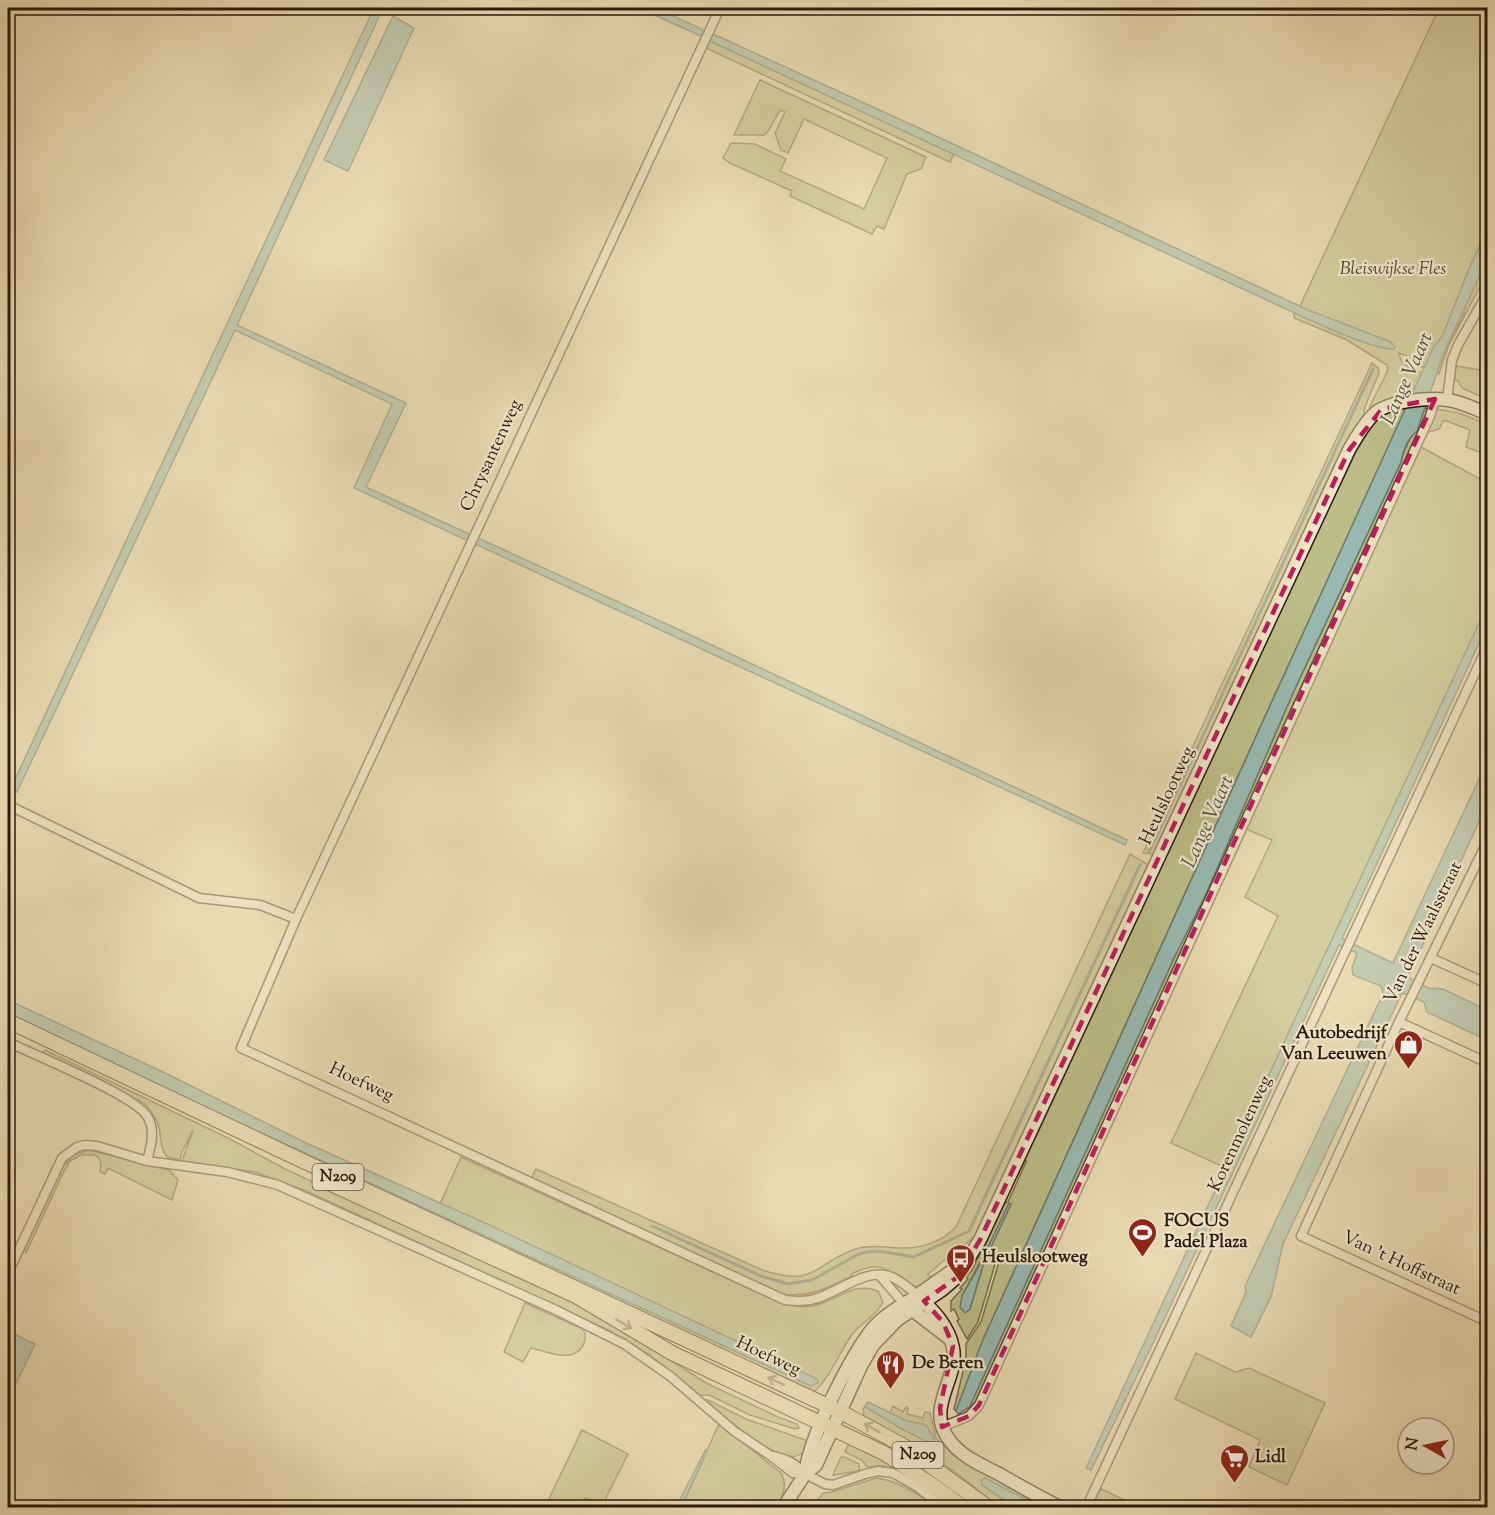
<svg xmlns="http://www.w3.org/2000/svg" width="1495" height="1515" font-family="'Sorts Mill Goudy',serif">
<rect width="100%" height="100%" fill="#eadbb3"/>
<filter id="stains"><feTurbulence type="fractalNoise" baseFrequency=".00333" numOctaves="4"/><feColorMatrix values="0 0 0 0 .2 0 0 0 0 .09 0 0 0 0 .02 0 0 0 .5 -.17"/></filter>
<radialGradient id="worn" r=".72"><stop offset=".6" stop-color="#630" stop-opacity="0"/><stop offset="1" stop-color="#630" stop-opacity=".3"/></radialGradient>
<!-- green -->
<g fill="#bcbe89" stroke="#746c49" stroke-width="1.5" fill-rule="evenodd">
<path d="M1439,8H1487V231L1471,264L1443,335L1425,368L1409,362L1407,356L1399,353C1401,366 1411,369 1422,373L1413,394L1388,400L1370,411V406L1388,370L1387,365L1347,340L1294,318V313L1351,337L1389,349L1300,312L1302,307L1300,306Z"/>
<path d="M708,40L954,154L950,162L708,49L706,46Z"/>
<path d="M760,80L926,157L921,169L907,174L884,229L877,226L872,234L790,196L792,191L730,163L723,158L731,143L755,144L786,159L780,171L864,209L887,158L804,119L788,153L781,150L775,133L785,112L780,110L769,130L764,135H734Z"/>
<path d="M1487,260V273L1448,347L1439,374L1437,373L1443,355L1464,314V307Z"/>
<path d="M1372,363L1378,368L1379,373L1365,407L1363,419L1155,854L1143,853Z"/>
<path d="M1456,366L1487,371V380L1485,379L1482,386L1487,388V399L1462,388L1458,381L1454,379Z"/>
<path d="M1404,407L1405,412L1263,721L982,1342L956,1411L954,1409L966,1359V1344L981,1322L999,1262L996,1261L978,1322L967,1339L957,1321L959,1319L954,1309L951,1311V1301L962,1289L960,1288L968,1279L966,1277L972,1270L1003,1204L1008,1202L1026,1162L1025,1156L1347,465L1374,422L1385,413ZM1011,1204L984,1262L970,1309L962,1296Z"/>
<path d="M1424,408L1430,409L976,1404L971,1412L959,1415L958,1414L970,1406L1174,958L1206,894L1293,693L1401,462C1405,442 1419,428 1424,408Z"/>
<path d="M1436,409L1459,413L1487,424V455L1466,447L1470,430L1444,420L1439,429L1425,433Z"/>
<path d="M1419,446L1480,479L1487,464V606L1226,1168L1171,1143L1278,916L1245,897L1272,840L1244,828Z"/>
<path d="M1130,854L1150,866L981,1229L957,1253L955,1251L928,1274L932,1279L923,1286C892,1290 897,1252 851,1274L852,1276C828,1288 809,1298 783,1294L531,1179L536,1169L760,1269C817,1290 814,1261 859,1248C873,1244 887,1248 901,1248C921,1249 943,1241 956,1227Z"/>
<path d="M8,1013L196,1103L811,1386L817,1379L440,1204L461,1157L783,1304C794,1306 805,1308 816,1305C837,1300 855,1281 878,1291L883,1302C878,1314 863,1322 854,1332C839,1351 833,1374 815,1391H810L8,1018Z"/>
<path d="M45,1050L230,1139L285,1169L602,1316L706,1383L778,1417L797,1424L799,1428L795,1429L750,1415L709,1395H699L650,1355L610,1331L304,1190L255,1172L182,1161L193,1130L181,1154L180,1160L167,1157C159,1147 162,1136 158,1124C155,1116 149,1110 144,1103L43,1054Z"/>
<path d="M89,1150L169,1170L178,1180L172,1200L108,1168L105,1174L100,1172L101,1164L99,1158L95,1155H81L70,1161L63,1173L26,1253L24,1247L63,1166L74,1155Z"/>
<path d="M525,1303L583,1329C586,1335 586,1337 584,1343C575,1365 548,1352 531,1348L523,1362L504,1352Z"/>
<path d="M1196,1353L1235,1372L1249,1368L1325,1403L1287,1485L1249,1467L1260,1440L1175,1399Z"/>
<path d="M705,1400H708L746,1419L808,1441L804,1453C800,1454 796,1457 791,1457C769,1455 722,1415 705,1400Z"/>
<path d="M865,1406L904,1430L934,1438L926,1425L907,1421L890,1413L893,1406L903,1412L906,1407L908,1408L907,1414L923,1418L925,1412L930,1413L936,1438L950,1451L1033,1502L1032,1503L1013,1494L982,1485L1012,1506L990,1501L972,1485L926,1451L864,1416L863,1409Z"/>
<path d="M719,1424L781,1473C788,1485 783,1496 776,1507L681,1508Z"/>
<path d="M582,1430L628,1454L602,1506L598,1507L593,1501L586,1498L577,1503L575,1507H545Z"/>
<path d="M849,1444L856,1445L894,1467L893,1469L883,1466L867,1467L862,1460L845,1452Z"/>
<path d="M841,1457H844L859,1464V1471L833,1475Z"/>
<path d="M876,1478C900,1481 917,1494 936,1507H804L819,1499L823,1493L832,1492Z"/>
<path d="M1099,1488L1129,1502L1126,1508L1093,1507L1094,1505L1091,1504Z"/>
</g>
<!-- water -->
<g fill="#98bab2" stroke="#6c7a6e" stroke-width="1.5">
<path d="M374,8H383L237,325L406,403L366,487L684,632L1127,840L1125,845L354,488L392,404L235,330L17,792L11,794V788Z"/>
<path d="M639,8H656L706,31L703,37Z"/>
<path d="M393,16L414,28L348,171L324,160Z"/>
<path d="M711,33L921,129L1308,310L1391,342L1395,347L1394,349C1372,350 1310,320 1286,309L708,40Z"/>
<path d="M1487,231V260L1443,355L1417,431C1408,438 1403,451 1401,462L1293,693L1206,894L1174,958L970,1406L958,1414L956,1411L982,1342L1263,721L1433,348L1443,335L1471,264Z"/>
<path d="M1487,606V626L1342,939L1393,963L1487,762V804L1408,977L1428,988L1443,989L1487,1010V1040L1427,1012L1424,1002L1402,993L1283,1244L1271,1297L1251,1337L1231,1326L1246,1292L1245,1286L1383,994L1381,986L1353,975L1352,968L1357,953L1339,945L1154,1341L1091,1470L1086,1468Z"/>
<path d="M8,1000L163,1072L302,1141L485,1223L817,1379L818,1383L811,1386L196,1103L8,1013Z"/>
<path d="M1009,1203L1011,1204L984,1262L970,1309L965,1313L960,1307L962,1296L979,1266Z"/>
<path d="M8,1331L35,1344L8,1400Z"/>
<path d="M868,1402L907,1421L926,1425L934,1438L932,1444L904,1430L865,1407Z"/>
<path d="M706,1449V1453L681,1507H676Z"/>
<path d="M985,1478L1040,1507H1015L982,1485L981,1481Z"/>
</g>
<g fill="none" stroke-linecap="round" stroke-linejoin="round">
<!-- stream -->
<g stroke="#6c7a6e" stroke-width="3">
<path d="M1149,852L1373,369"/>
<path d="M652,1226L761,1276L788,1284L812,1280L857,1255L866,1252L879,1251L914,1257L969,1231L1140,865"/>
</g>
<defs>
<g id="street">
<path d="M1447,400L1452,360L1458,345L1488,292"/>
<path d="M8,805L199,898L260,905L296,919L241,1048L785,1300C796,1301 807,1302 818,1298C840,1291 870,1265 894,1278C902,1282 910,1289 917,1295"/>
<path d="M1488,840L1399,1022L1301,1236L1488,1322"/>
<path d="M296,919L720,8"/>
<path d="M1431,958L1488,984"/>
<path d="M1399,1022L1488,1063"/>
<path d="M8,1042C34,1055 134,1095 147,1116C156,1130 151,1146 147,1161"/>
<path d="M8,1273L62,1158L77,1147L85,1145L97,1146L147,1161L227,1172L278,1185L556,1310L624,1344L670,1376L734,1431L771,1456L793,1473L805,1474L825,1484L833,1485L865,1474L878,1471L893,1473L916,1486L945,1508"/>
<path d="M880,1276L904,1304"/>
<path d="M942,1427L969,1416L979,1405L1430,416L1435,399"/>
<path d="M772,1456C786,1459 796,1463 805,1474"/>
<path d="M1086,1508L1488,645"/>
</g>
<g id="secondary">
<path d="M917,1295C933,1310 949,1326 953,1348C959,1380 924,1408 950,1441C962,1457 982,1465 999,1474C1020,1486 1040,1497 1061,1508"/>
<path d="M906,1305L950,1339"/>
<path d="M805,1474C809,1438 850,1357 873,1328C885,1314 903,1305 918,1295C933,1284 947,1273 964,1264"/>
<path d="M783,1508L805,1474L816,1465L861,1366L873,1345L897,1320L942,1290L956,1278L980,1240L1349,450C1356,438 1363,425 1373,415C1386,401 1430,397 1448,400C1462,402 1475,409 1488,414"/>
</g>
<g id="primary">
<path d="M8,1021L288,1154L841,1412L902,1445L989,1508"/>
<path d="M320,1179L576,1296L672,1353L884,1453L931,1484L964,1508"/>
</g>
</defs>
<!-- street casing -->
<use href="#street" stroke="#5b4a34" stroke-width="11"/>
<!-- secondary casing -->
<use href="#secondary" stroke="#2b1a09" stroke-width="15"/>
<!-- primary casing -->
<use href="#primary" stroke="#2b1a09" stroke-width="16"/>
<!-- street -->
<use href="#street" stroke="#f1e8ce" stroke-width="8"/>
<!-- secondary -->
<use href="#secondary" stroke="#f1e8ce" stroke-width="12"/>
<!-- primary -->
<use href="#primary" stroke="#eadbb3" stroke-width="14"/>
</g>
<!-- one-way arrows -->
<defs><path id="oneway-shaft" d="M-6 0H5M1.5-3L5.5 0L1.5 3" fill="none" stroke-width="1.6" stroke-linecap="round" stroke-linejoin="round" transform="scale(1.5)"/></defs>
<g stroke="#948466">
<use href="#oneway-shaft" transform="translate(624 1324) rotate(31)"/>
<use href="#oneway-shaft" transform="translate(776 1381) rotate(-155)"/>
<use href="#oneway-shaft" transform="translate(872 1428) rotate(-151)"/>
</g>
<!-- marked area -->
<path d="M0 0H1495V1515H0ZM1435,399L979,1405L969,1416L942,1427L940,1408L953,1346L943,1322L924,1301L956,1278L980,1240L1349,450L1382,409Z" fill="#eadbb3" fill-opacity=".55" fill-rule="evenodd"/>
<path fill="none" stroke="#c2185b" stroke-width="4.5" stroke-dasharray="12 8" stroke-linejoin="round" d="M1435,399L979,1405L969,1416L942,1427L940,1408L953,1346L943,1322L924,1301L956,1278L980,1240L1349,450L1382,409Z"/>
<!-- icons -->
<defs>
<symbol id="shop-pin" viewBox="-11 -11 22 30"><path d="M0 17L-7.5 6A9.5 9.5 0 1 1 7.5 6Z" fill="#8f2418" stroke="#f1e8ce"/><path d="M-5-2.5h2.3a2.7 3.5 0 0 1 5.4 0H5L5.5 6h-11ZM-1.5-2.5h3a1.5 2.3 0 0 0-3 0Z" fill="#fff"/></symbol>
<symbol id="stadium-pin" viewBox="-11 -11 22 30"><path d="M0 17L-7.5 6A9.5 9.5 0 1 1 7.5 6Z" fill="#8f2418" stroke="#f1e8ce"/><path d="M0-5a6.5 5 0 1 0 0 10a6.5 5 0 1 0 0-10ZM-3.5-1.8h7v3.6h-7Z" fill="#fff"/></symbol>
<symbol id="bus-pin" viewBox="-11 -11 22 30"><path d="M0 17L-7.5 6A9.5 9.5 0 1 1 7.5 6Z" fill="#8f2418" stroke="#f1e8ce"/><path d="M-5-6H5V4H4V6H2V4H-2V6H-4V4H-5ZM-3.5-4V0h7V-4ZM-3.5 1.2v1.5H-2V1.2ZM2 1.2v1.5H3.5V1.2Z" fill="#fff"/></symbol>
<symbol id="restaurant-pin" viewBox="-11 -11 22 30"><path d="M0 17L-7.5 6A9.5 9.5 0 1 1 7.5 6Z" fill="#8f2418" stroke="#f1e8ce"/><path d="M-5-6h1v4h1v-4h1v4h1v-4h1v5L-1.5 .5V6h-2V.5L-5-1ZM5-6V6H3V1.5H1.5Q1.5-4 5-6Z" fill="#fff"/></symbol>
<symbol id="supermarket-pin" viewBox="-11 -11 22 30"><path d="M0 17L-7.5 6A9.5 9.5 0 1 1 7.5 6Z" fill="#8f2418" stroke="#f1e8ce"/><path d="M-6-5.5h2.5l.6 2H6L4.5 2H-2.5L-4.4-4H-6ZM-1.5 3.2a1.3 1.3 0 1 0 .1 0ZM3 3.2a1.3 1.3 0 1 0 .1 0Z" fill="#fff"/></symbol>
</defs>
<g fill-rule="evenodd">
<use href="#shop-pin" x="1392" y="1028" width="33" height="45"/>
<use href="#stadium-pin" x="1126" y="1216" width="33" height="45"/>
<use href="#bus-pin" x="944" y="1242" width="33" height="45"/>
<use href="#restaurant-pin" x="874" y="1348" width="33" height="45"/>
<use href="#supermarket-pin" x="1218" y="1442" width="33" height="45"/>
</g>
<g text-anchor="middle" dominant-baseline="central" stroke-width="4.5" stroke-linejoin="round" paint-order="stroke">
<!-- shield labels -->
<g fill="#f1e8ce" stroke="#665844" stroke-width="1.5">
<rect x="312.5" y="1164" width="51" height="26" rx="4.5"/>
<rect x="892.5" y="1442" width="51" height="26" rx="4.5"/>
</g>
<g font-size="16" font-weight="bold" fill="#2b1a09">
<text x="338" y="1177">N209</text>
<text x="918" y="1455">N209</text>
</g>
<!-- park labels -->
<g font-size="18" font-style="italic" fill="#564b2f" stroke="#f1e8ce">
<text x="1393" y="270">Bleiswijkse Fles</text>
</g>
<!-- street labels -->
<g font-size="18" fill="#2b1a09" stroke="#f1e8ce">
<text transform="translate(492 456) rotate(-65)">Chrysantenweg</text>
<text transform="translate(1168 796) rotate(-65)">Heulslootweg</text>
<text transform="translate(1424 933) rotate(-64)">Van der Waalsstraat</text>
<text transform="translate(361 1083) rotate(25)">Hoefweg</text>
<text transform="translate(1241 1134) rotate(-65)">Korenmolenweg</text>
<text transform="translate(1401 1264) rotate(25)">Van 't Hoffstraat</text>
<text transform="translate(768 1357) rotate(25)">Hoefweg</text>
</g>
<!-- poi labels -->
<g font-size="18" font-weight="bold" fill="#2b1a09" stroke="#f1e8ce" text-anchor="start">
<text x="1387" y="1034" text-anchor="end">Autobedrijf<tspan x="1387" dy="21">Van Leeuwen</tspan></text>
<text x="1164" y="1222">FOCUS<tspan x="1164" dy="21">Padel Plaza</tspan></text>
<text x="982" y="1258">Heulslootweg</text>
<text x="912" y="1364">De Beren</text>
<text x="1255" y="1458">Lidl</text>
</g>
<!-- water labels -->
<g font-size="20" font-style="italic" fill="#515244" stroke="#f1e8ce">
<text transform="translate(1408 379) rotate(-66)">Lange Vaart</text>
<text transform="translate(1209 822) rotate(-66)">Lange Vaart</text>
</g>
</g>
<!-- margin -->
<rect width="1495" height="1515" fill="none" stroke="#eadbb3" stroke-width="30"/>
<rect x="9" y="9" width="1477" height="1497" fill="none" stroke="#2b1a09" stroke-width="3"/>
<rect x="15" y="15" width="1465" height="1485" fill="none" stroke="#2b1a09" stroke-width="1.5"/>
<!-- north arrow -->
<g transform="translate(1426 1446) rotate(279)"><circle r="28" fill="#f1e8ce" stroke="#a2967f" stroke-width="1.5"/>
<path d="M0-4.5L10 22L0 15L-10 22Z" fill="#8f2418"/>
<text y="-9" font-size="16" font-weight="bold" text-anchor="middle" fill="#2b1a09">N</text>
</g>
<rect width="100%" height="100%" filter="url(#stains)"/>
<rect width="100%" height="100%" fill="url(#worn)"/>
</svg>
